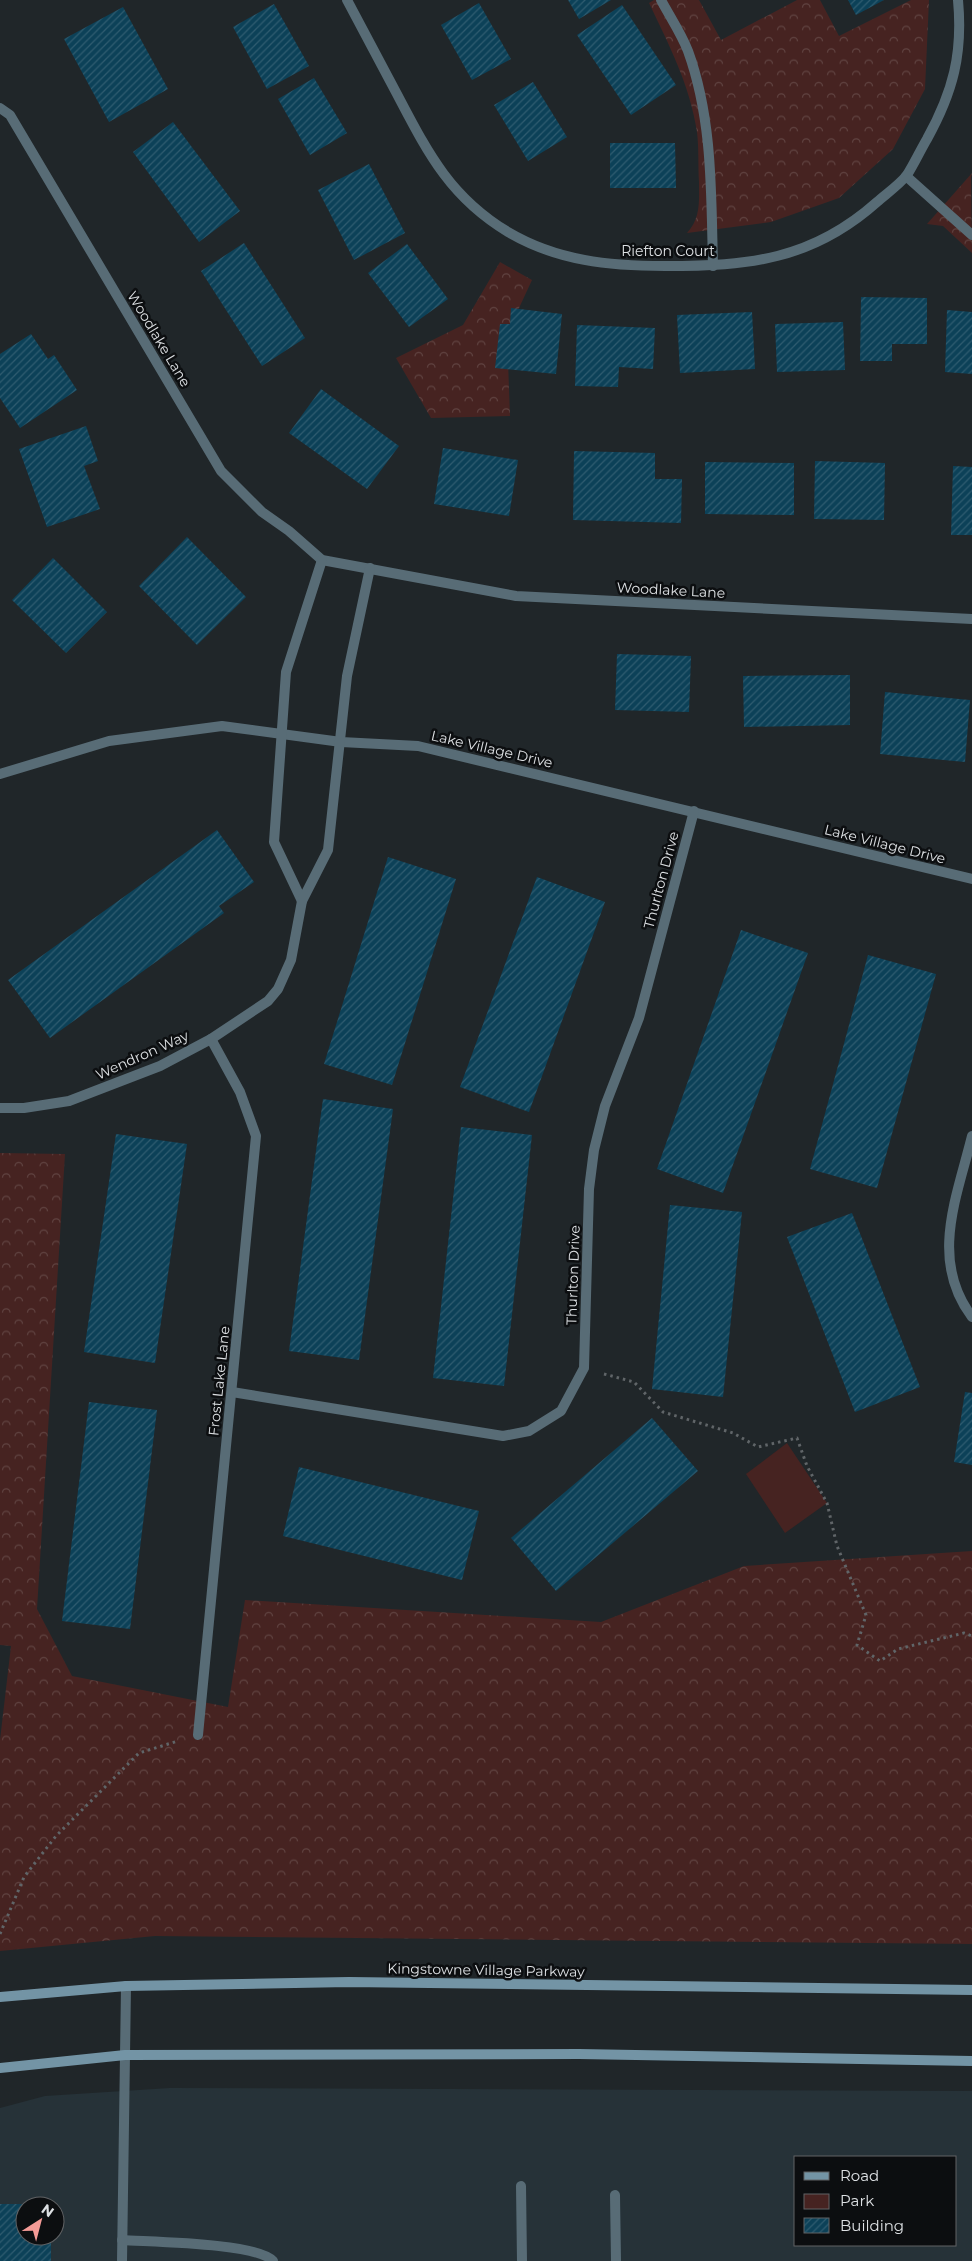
<svg xmlns="http://www.w3.org/2000/svg" width="972" height="2261" font-family="Montserrat,sans-serif">
<defs>
<pattern id="forest-crowns" width="20" height="18" patternUnits="userSpaceOnUse" patternTransform="scale(1.25)"><rect width="20" height="18" fill="#462321"/><path d="M2 6a3 3 0 1 1 6 0M12 15a3 3 0 1 1 6 0" fill="none" stroke="#604341"/></pattern>
<pattern id="building-hatch" width="6" height="6" patternUnits="userSpaceOnUse" patternTransform="scale(1.25)"><rect width="6" height="6" fill="#0c4158"/><path d="M-1 1l2-2M0 6l6-6M5 7l2-2" fill="none" stroke="#2f5c70"/></pattern>
</defs>
<rect width="100%" height="100%" fill="#202629"/>
<!-- built -->
<path fill="#263238" fill-rule="evenodd" d="M170,2088L972,2091V2261H0V2108L45,2096ZM796,2157H956V2245H796ZM25,2206H55V2236H25Z"/>
<!-- forest -->
<g fill="url(#forest-crowns)">
<path d="M654,0H699L721,40L797,0H820L839,36L911,0H929L925,89L893,149L839,198L771,222L687,233C701,218 699,201 699,182C698,166 699,149 697,132C690,85 669,45 649,3Z"/>
<path d="M972,173L971,177L972,253L943,226L927,224Z"/>
<path d="M500,262L532,280L507,334L510,416L431,418L396,358L463,325Z"/>
<path d="M0,1153L65,1154L37,1609L72,1676L228,1707L245,1600L601,1622L744,1566L972,1551V1944L155,1936L0,1951V1740L11,1646L0,1645Z"/>
</g>
<!-- green -->
<path fill="#462321" d="M787,1443L827,1503L785,1533L746,1474Z"/>
<!-- building -->
<g fill="url(#building-hatch)">
<path d="M568,0H611L579,19Z"/>
<path d="M848,0H884L856,15Z"/>
<path d="M479,3L511,59L472,80L441,25Z"/>
<path d="M274,4L309,66L267,89L233,27Z"/>
<path d="M622,5L676,85L631,115L577,35Z"/>
<path d="M123,7L168,89L109,122L64,39Z"/>
<path d="M314,78L347,133L310,155L278,99Z"/>
<path d="M533,82L567,137L528,161L494,105Z"/>
<path d="M173,122L240,211L199,242L133,152Z"/>
<path d="M610,143H675L676,188H610Z"/>
<path d="M369,164L405,233L354,260L318,190Z"/>
<path d="M244,243L305,338L262,366L201,271Z"/>
<path d="M407,244L448,299L409,327L368,273Z"/>
<path d="M861,297L927,298V344H892V361H860Z"/>
<path d="M511,308L562,314L556,374L495,368L500,324H510Z"/>
<path d="M947,310L972,312V374L945,372Z"/>
<path d="M752,312L755,369L680,373L677,315Z"/>
<path d="M843,322L845,370L777,372L775,324Z"/>
<path d="M577,325L655,328L653,369L619,367L618,387L575,386Z"/>
<path d="M31,334L48,359L54,355L77,390L20,428L0,398V354Z"/>
<path d="M321,389L399,446L367,489L289,433Z"/>
<path d="M86,426L98,461L84,466L100,509L47,527L19,449Z"/>
<path d="M443,448L518,460L509,516L434,504Z"/>
<path d="M574,451L655,453V479H682L681,523L573,520Z"/>
<path d="M815,461L885,463L884,520L814,519Z"/>
<path d="M705,462L794,463V515L705,514Z"/>
<path d="M953,466L972,467V535H951Z"/>
<path d="M187,537L246,597L197,645L139,586Z"/>
<path d="M53,558L107,612L66,653L12,600Z"/>
<path d="M617,654L691,656L689,712L615,710Z"/>
<path d="M850,675V725L744,727L743,676Z"/>
<path d="M885,692L970,700L965,762L880,754Z"/>
<path d="M217,830L254,882L219,906L224,913L50,1038L8,980Z"/>
<path d="M388,857L456,879L392,1085L324,1064Z"/>
<path d="M537,877L605,902L529,1112L460,1087Z"/>
<path d="M741,930L808,953L723,1193L657,1169Z"/>
<path d="M868,955L936,974L877,1188L810,1169Z"/>
<path d="M323,1099L393,1109L359,1360L289,1351Z"/>
<path d="M461,1127L532,1135L504,1386L433,1378Z"/>
<path d="M116,1134L187,1144L155,1363L84,1352Z"/>
<path d="M670,1205L742,1212L723,1397L652,1389Z"/>
<path d="M852,1213L920,1387L855,1412L787,1237Z"/>
<path d="M965,1392L972,1393V1465L954,1462Z"/>
<path d="M89,1402L157,1410L130,1629L62,1621Z"/>
<path d="M652,1418L698,1471L556,1591L511,1538Z"/>
<path d="M299,1467L479,1511L462,1580L283,1536Z"/>
<path d="M0,2204H25V2236H51V2261H0Z"/>
</g>
<g fill="none" stroke-linecap="round" stroke-linejoin="round">
<!-- path -->
<g stroke="#606568" stroke-width="3" stroke-dasharray="2.5 4" stroke-linecap="butt">
<path d="M604,1374L634,1382L663,1412L733,1433L758,1447L797,1438L807,1466L827,1503L837,1546L866,1615L857,1645L880,1661L898,1649L964,1633L972,1636"/>
<path d="M0,1934L24,1877L56,1836L139,1753L178,1741"/>
</g>
<!-- lane -->
<g stroke="#586c76" stroke-width="10">
<path d="M661,0C670,17 681,33 688,51C713,120 711,194 713,266"/>
<path d="M906,176L972,235"/>
<path d="M521,2186L522,2261"/>
<path d="M615,2195L616,2261"/>
<path d="M122,2240C150,2242 258,2243 273,2261"/>
<path d="M122,2261L126,1986"/>
</g>
<!-- street -->
<g stroke="#586c76" stroke-width="10">
<path d="M347,0C364,32 381,64 398,96C428,153 450,197 508,232C557,261 610,266 665,266C749,266 812,260 877,202C886,194 899,185 907,175C914,164 920,151 927,139C953,92 963,54 958,0"/>
<path d="M0,108L10,115L221,471L262,512L289,531L322,560L516,596L972,619"/>
<path d="M0,774L109,741L222,726L341,742L418,746L972,879"/>
<path d="M302,901L274,842L286,672L322,560"/>
<path d="M0,1108H24L69,1101L160,1066L211,1039L268,1001L278,989L291,960L302,901L328,850L347,676L370,568"/>
<path d="M972,1136C957,1197 929,1260 972,1317"/>
<path d="M232,1392L503,1436L529,1431L561,1411L584,1368L589,1189L594,1150L605,1106L639,1018L694,811"/>
<path d="M198,1735L256,1136L240,1092L211,1039"/>
</g>
<!-- secondary -->
<g stroke="#7394a5" stroke-width="10">
<path d="M0,1997L126,1986L349,1982L972,1990"/>
<path d="M0,2068L125,2055L579,2054L972,2061"/>
</g>
</g>
<g text-anchor="middle" dominant-baseline="central" stroke-width="5" stroke-linejoin="round" paint-order="stroke">
<!-- street labels -->
<g font-size="14" fill="#dde0e3" stroke="#0c0e10">
<text x="668" y="251">Riefton Court</text>
<text transform="translate(159 339) rotate(59)">Woodlake Lane</text>
<text transform="translate(671 590) rotate(3)">Woodlake Lane</text>
<text transform="translate(492 749) rotate(13)">Lake Village Drive</text>
<text transform="translate(885 844) rotate(14)">Lake Village Drive</text>
<text transform="translate(661 880) rotate(-75)">Thurlton Drive</text>
<text transform="translate(142 1055) rotate(-24)">Wendron Way</text>
<text transform="translate(573 1275) rotate(-88)">Thurlton Drive</text>
<text transform="translate(219 1381) rotate(-84)">Frost Lake Lane</text>
<text transform="translate(486 1970) rotate(1)">Kingstowne Village Parkway</text>
</g>
</g>
<!-- legend -->
<rect x="794" y="2156" width="162" height="90" fill="#0c0e10" stroke="#606264"/>
<rect x="804" y="2172" width="25" height="8" fill="#7394a5" stroke="#606264"/>
<text x="840" y="2181" font-size="15" fill="#dde0e3">Road</text>
<rect x="804" y="2194" width="25" height="15" fill="#462321" stroke="#606264"/>
<text x="840" y="2206" font-size="15" fill="#dde0e3">Park</text>
<rect x="804" y="2218" width="25" height="15" fill="url(#building-hatch)" stroke="#606264"/>
<text x="840" y="2231" font-size="15" fill="#dde0e3">Building</text>
<!-- north arrow -->
<g transform="translate(40 2221) rotate(36)"><circle r="24" fill="#0c0e10" stroke="#606264"/>
<path d="M0-4L9 19L0 12L-9 19Z" fill="#f59b97"/>
<text y="-8" font-size="14" font-weight="bold" text-anchor="middle" fill="#dde0e3">N</text>
</g>
</svg>
